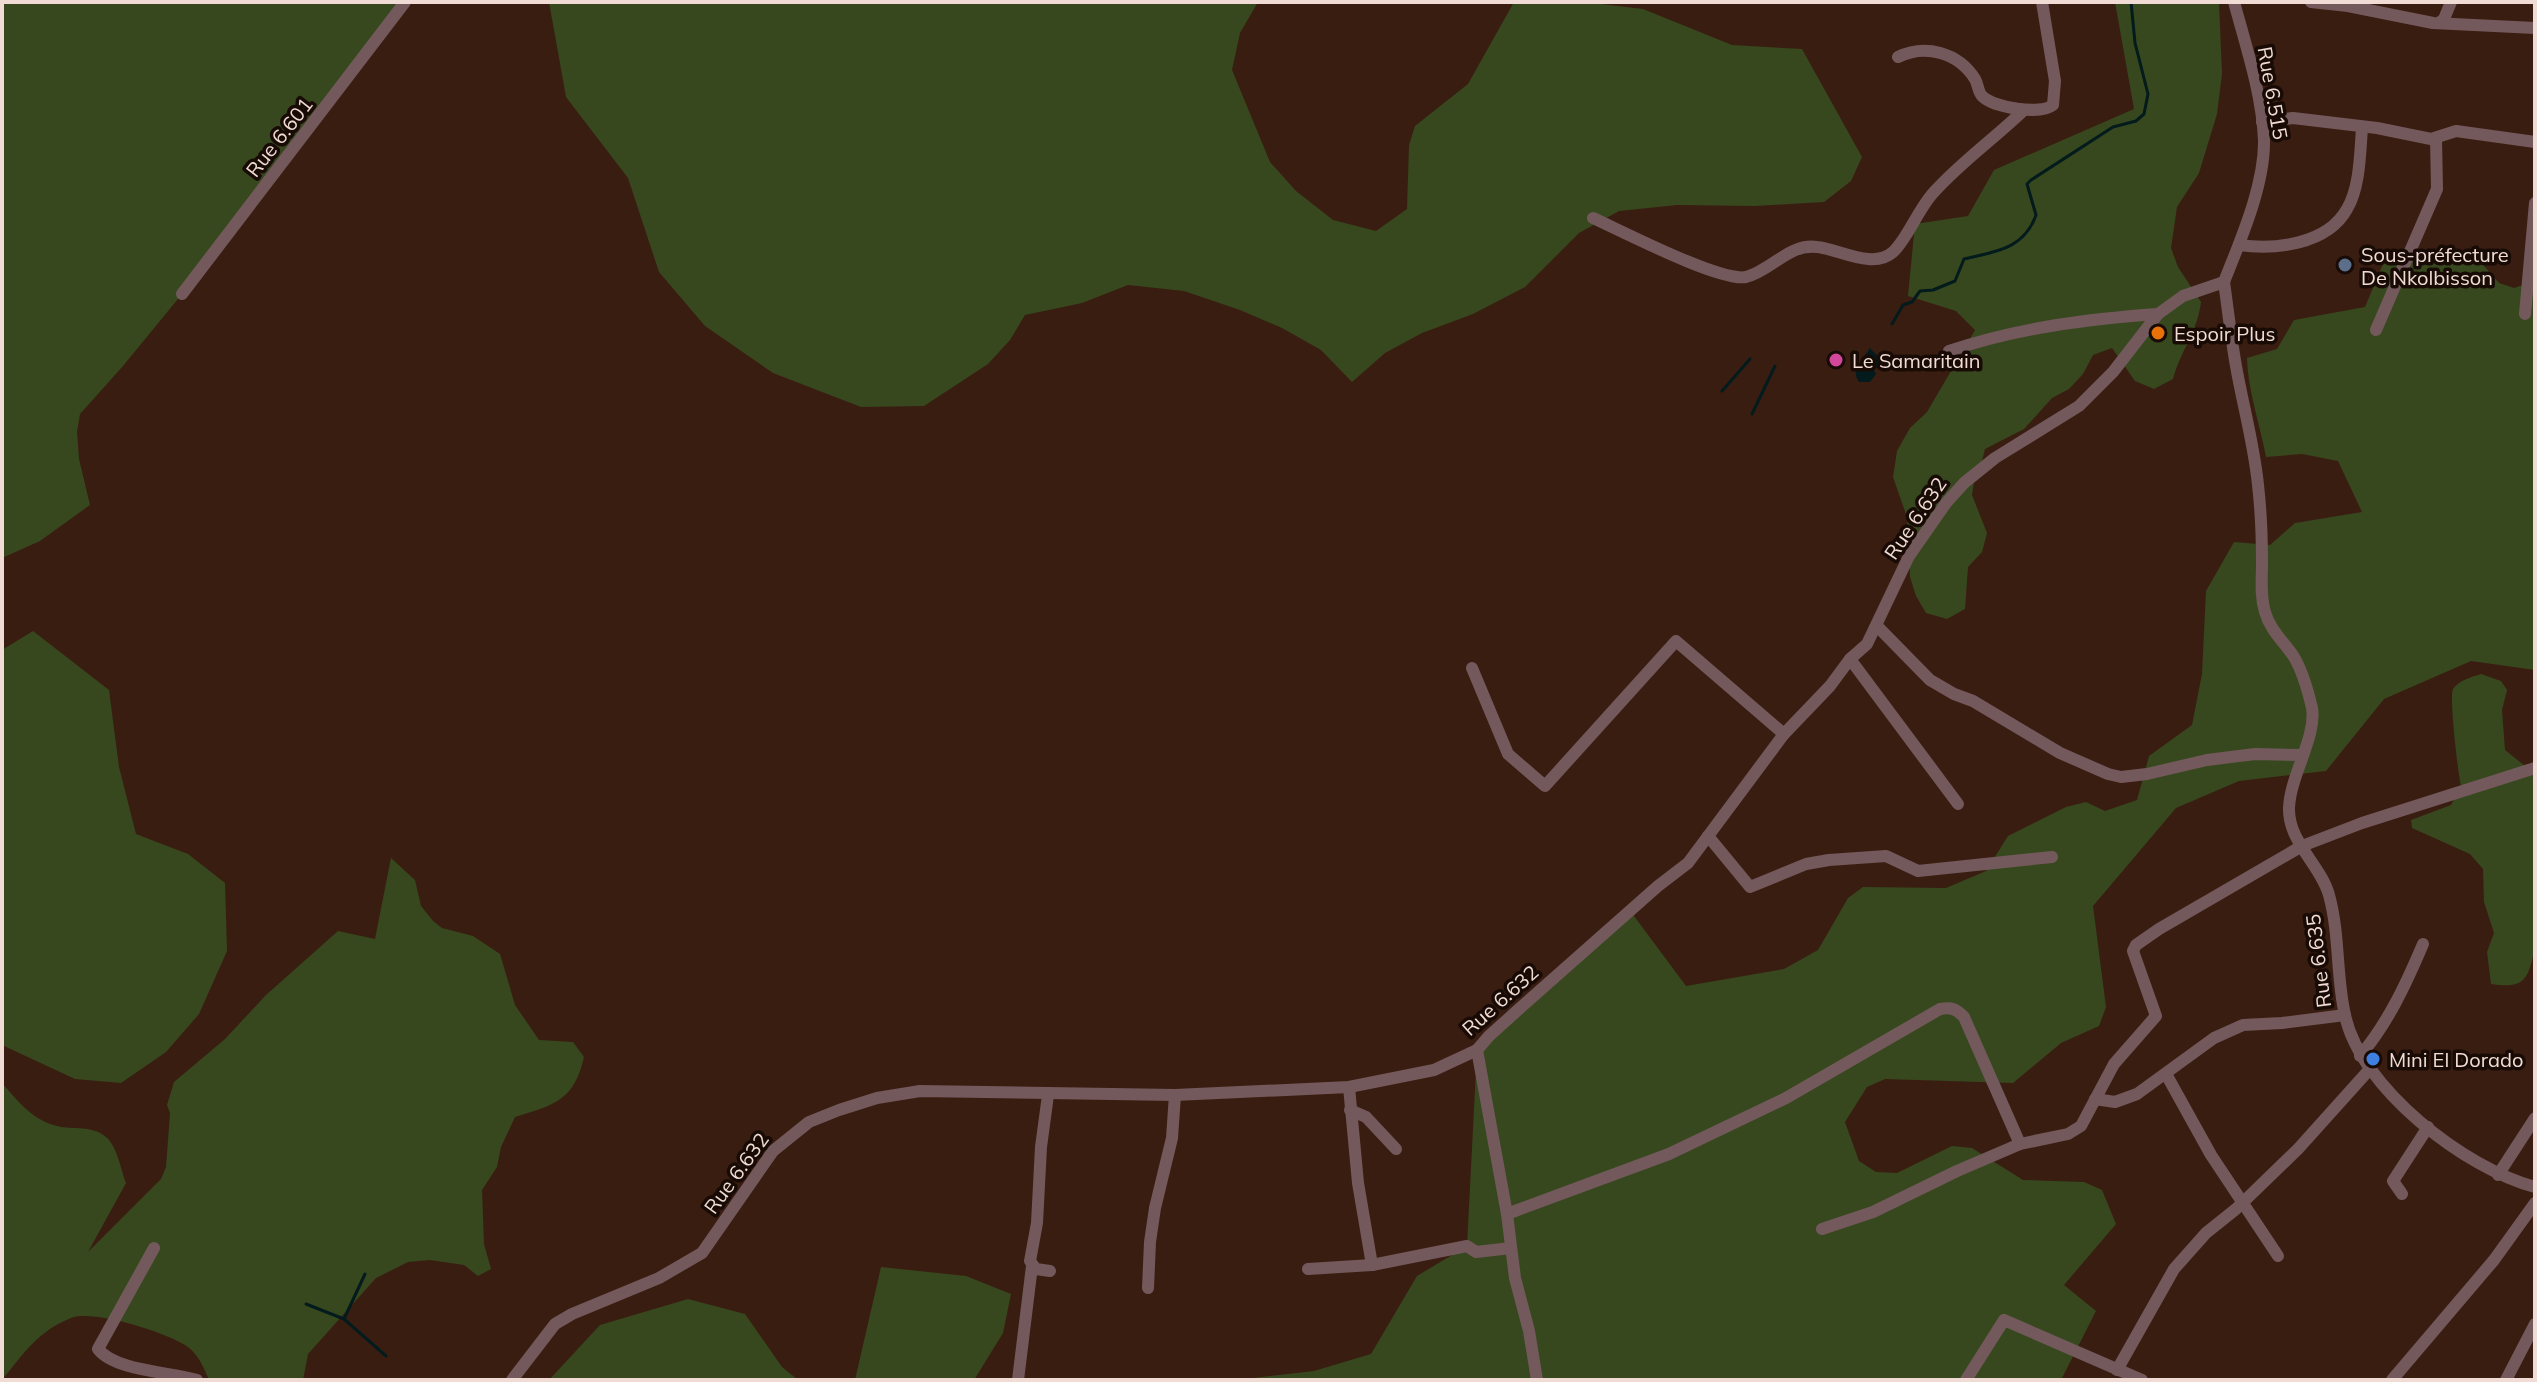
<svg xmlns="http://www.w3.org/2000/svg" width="2537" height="1382" font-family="Mulish,sans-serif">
<rect width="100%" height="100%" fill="#3a1d11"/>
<!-- green -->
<g fill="#37481e">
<path d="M2,2H405L182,294L123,366L80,414L77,432L79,459L90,505L40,541L2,558Z"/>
<path d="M549,2H1258L1240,33L1232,70L1270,162L1296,191L1333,220L1376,231L1407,209L1409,145L1415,126L1468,84L1514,2H1584L1643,9L1732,45L1802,49L1862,157L1851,181L1824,202L1755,206L1677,205L1619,211L1579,233L1525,287L1473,314L1422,333L1385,353L1352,382L1321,350L1282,328L1240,310L1184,291L1128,285L1082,303L1025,315L1010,340L988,364L924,406L861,407L773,373L705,326L659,272L628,178L566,97Z"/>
<path d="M2115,2H2219L2222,74L2217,114L2199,173L2177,207L2171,248L2178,267L2201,302C2197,333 2181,350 2173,379L2154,389L2135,381L2112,348L2093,355L2083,374L2069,389L2052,398L2024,429L1985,449L1980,469L1975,475L1972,495L1987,533L1982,552L1968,567L1965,609L1947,619L1926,613L1916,596L1910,577L1907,517L1893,477L1897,451L1910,428L1927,412L1975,330L1956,311L1908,296L1915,224L1968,216L1994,170L2134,109Z"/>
<path d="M2417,250L2473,253L2499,283L2514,288L2535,281V670L2471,661L2384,699L2326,771L2239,781L2176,808L2093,906L2106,1007L2099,1026L2061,1043L2013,1083L1885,1079L1867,1087L1845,1122L1859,1161L1876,1172L1897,1173L1952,1146L1972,1148L2023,1180L2084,1182L2102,1190L2116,1224L2064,1285L2096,1311L2061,1380H1236L1314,1371L1371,1354L1417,1276L1467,1246L1477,1050L1631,912L1686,986L1784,969L1818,950L1848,898L1863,887L1946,888L1986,871L2008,836L2066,807L2086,802L2105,811L2137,800L2149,756L2192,725L2202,674L2206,591L2234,542L2270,545L2295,523L2362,512L2338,461L2302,454L2266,457C2260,424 2248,392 2247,358L2277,349L2294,320L2365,307L2386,257Z"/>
<path d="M33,631L109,690L119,767L136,834L188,854L225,883L227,951L199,1014L166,1052L121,1083L75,1079L2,1045V650Z"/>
<path d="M2481,674L2501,681L2507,690L2502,710L2505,750L2535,774V947C2528,980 2525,989 2491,984L2487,952L2494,933L2484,902L2483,869L2470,854L2412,828L2411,820L2451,805L2461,786C2458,774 2449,696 2453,689C2459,680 2472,677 2481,674Z"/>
<path d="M391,858L415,880L421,906L433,921L442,928L473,936L500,954L515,1005L539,1040L573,1042L584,1057C574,1101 554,1105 515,1117L501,1147L497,1167L482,1190L484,1244L491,1269L478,1276L464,1265L430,1260L408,1262L376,1278L308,1354L303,1380H209C203,1366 198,1353 185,1345C165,1332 92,1309 71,1318C37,1332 24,1353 2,1380V1083C18,1101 32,1120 57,1126C73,1130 92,1125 106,1137C117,1146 121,1170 126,1183L88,1252L161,1179L166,1167L170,1113L167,1105L174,1082L225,1039L266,995L338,931L375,939Z"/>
<path d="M881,1267L966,1276L1011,1294L1003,1333L974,1380H855Z"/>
<path d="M688,1299L745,1314L782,1367L798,1380H549L600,1325Z"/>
</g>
<!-- water -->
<path fill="#031b1c" d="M1870,348L1883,361L1874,370L1876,374L1870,382H1859C1850,370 1863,359 1870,348Z"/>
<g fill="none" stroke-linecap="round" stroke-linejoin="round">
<!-- stream -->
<g stroke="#031b1c" stroke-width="3">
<path d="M1892,324L1903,305L1912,302L1920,291L1933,290L1955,281L1964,259C1993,252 2024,250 2036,215L2027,184L2031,180L2113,127L2136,121L2144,114L2148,94L2135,43L2131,2"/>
<path d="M1722,391L1750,359"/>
<path d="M1752,414L1775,366"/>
<path d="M306,1304L344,1319L386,1356"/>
<path d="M344,1319L365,1274"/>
</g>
<!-- minor -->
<g stroke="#73595c" stroke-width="12">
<path d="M2311,2L2348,6L2433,23L2535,28"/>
<path d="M2440,22L2444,19L2451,2"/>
<path d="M1898,57C1925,44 1958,52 1975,79C1978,84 1978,92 1982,96C1994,108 2041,115 2053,105L2055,81L2042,2"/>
<path d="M2262,122L2293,118L2377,128L2431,139L2456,131L2535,142"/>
<path d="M1593,218C1622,231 1720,282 1746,277C1771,271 1789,243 1817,247C1839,249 1873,270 1893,252C1908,238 1918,209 1934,192C1961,162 1995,138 2024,110"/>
<path d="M2239,245C2274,250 2327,245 2347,209C2360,187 2360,154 2362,128"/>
<path d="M2224,282C2228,310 2231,338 2236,366C2243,406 2254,444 2258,485C2261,511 2262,537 2262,563C2262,579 2260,596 2265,612C2270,630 2284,642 2294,657C2303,672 2308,691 2312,708C2317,736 2290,776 2289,808C2288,842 2321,865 2329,895C2340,935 2336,976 2345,1015C2360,1088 2466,1169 2535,1187"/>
<path d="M2224,282C2240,241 2265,185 2264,140C2262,94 2246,46 2234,2"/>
<path d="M182,294L405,2"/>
<path d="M2525,314L2535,203"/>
<path d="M2376,330L2437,189L2436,138"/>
<path d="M1949,351C2017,328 2087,319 2158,314"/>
<path d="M1877,626L1930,680L1954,694L1973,701L2060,753L2108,774L2121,777L2147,774L2207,760L2255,754L2302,755"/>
<path d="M1850,659L1958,804"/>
<path d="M1472,668L1508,754L1545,786L1676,641L1784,734"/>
<path d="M1708,836L1750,887L1806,864L1829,860L1886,856L1918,871L2052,857"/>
<path d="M1477,1050L1507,1214L1515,1278L1529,1331L1537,1380"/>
<path d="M2360,1056C2388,1023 2406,984 2423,944"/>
<path d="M2166,1074L2211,1155L2278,1256"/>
<path d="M1349,1087L1358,1183L1372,1265"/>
<path d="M1048,1095L1041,1147L1037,1223L1030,1261L1036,1269L1050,1271"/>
<path d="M2095,1099L2115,1102L2137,1094L2214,1038L2243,1025L2282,1023L2345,1015"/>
<path d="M1350,1110L1366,1117L1396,1149"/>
<path d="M2498,1175L2535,1118"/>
<path d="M2402,1194L2393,1181L2428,1127"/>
<path d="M1507,1214L1669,1154L1786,1098L1940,1009C1952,1007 1956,1009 1964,1017L2020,1144"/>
<path d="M1822,1229L1873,1212L1957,1171L2020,1144L2068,1134L2081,1126L2114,1064L2156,1016L2133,951L2136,945L2159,929L2302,846L2362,823L2535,768"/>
<path d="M154,1248L98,1349C115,1371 171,1372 197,1380"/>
<path d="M1308,1269L1372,1265L1467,1246L1476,1252L1511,1248"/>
<path d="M1148,1288L1150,1242L1155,1208L1172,1138L1175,1095"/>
<path d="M2117,1370L2174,1269L2206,1233L2236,1209L2298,1149L2369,1070"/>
<path d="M512,1380L555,1324L572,1314L659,1278L702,1253L773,1151L809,1122L839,1110L877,1098L920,1091L1175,1095L1349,1087L1434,1070L1477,1050L1489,1036L1519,1009L1658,886L1688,863L1784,734L1830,686L1850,659L1867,644L1909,556L1946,503L1964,483L1995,458L2079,406L2113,372L2158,314L2183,296L2224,282"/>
<path d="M1018,1380L1032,1266"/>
<path d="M1966,1380L2004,1320L2142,1380"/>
<path d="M2392,1380L2494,1260L2535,1203"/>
<path d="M2506,1380L2535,1324"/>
</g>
</g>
<!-- markers -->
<circle fill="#5c6f8a" stroke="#180b06" stroke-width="3" cx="2345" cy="265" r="8"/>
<circle fill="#e8710a" stroke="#180b06" stroke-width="3" cx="2158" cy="333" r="8"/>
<circle fill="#d1479c" stroke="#180b06" stroke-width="3" cx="1836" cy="360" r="8"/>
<circle fill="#3f7fe0" stroke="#180b06" stroke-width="3" cx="2373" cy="1059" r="8"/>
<g text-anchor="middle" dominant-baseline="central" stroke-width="7" stroke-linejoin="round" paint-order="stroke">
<!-- street labels -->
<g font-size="20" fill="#f0dcd4" stroke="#180b06">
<text transform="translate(2273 93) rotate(80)">Rue 6.515</text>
<text transform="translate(279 137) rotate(-52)">Rue 6.601</text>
<text transform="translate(1915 518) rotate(-56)">Rue 6.632</text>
<text transform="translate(2318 961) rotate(-97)">Rue 6.635</text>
<text transform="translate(1500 1000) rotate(-42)">Rue 6.632</text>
<text transform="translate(736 1173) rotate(-54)">Rue 6.632</text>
</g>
<!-- poi labels -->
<g font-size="20" fill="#f0dcd4" stroke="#180b06" text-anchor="start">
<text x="2361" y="254">Sous-préfecture<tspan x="2361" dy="23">De Nkolbisson</tspan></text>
<text x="2174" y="333">Espoir Plus</text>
<text x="1852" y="360">Le Samaritain</text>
<text x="2389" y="1059">Mini El Dorado</text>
</g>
</g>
<!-- border -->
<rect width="2537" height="1382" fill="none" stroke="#f0dcd4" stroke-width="8"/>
</svg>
